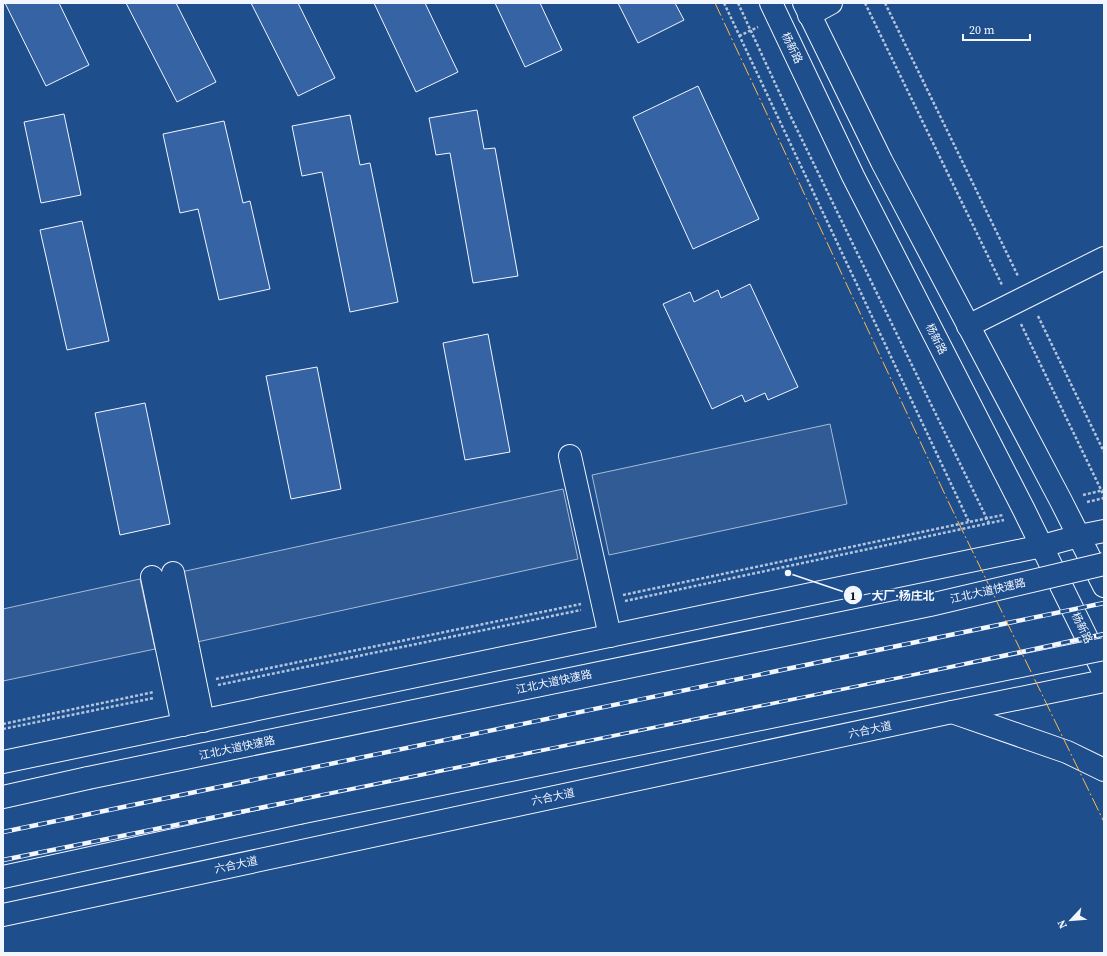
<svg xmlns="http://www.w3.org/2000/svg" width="1107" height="956" font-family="'Source Serif 4','Noto Sans SC',serif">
<rect width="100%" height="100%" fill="#1f4e8c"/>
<!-- built -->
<g fill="#305b95" stroke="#a8bbd7">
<path d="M830,424L847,504L609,555L592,475Z"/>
<path d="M563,489L578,559L197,642L181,572Z"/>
<path d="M140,579L155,649L3,681V609Z"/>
</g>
<!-- building -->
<g fill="#3563a3" stroke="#f2f6ff">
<path d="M5,3H59L89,65L46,86Z"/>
<path d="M126,3H176L216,82L177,102Z"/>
<path d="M251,3H298L335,78L298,96Z"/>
<path d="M374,3H425L458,72L416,92Z"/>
<path d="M495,3H540L562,50L525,67Z"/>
<path d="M618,3H675L684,20L638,43Z"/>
<path d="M698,86L759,219L693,249L633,117Z"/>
<path d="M477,110L484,149L495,148L518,276L473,283L450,153L436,155L429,118Z"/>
<path d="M64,114L81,195L41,203L24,122Z"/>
<path d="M350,115L360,165L370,163L398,302L350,312L322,172L302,176L292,126Z"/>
<path d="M224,121L243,203L250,201L270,289L219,300L198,209L180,213L163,134Z"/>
<path d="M82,221L109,341L67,350L40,230Z"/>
<path d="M750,284L798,387L768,400L765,393L745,402L742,395L712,409L663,304L690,292L694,302L718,290L721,298Z"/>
<path d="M488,334L510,452L465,460L443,343Z"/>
<path d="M317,367L341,489L291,499L266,376Z"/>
<path d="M145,403L170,524L120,535L95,413Z"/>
</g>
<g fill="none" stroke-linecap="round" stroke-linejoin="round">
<defs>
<g id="minor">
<path d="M771,3L853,176L1024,510L1104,673"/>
<path d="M804,3L882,162L1061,501L1104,586"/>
<path d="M809,15L831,3"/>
<path d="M968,326L1104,258"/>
<path d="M570,456L610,636"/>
<path d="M173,573L203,721"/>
<path d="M152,577L183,725"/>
<path d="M952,712L1067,752L1104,770"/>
</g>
<g id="major">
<path d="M3,762L1042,546L1079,536L1104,531"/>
<path d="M3,915L952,712L1104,681"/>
</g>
<g id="highway">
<path d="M3,797L88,778"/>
<path d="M3,877L299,813"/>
</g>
</defs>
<!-- minor casing -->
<use href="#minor" stroke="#f2f6ff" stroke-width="24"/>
<!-- major casing -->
<use href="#major" stroke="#f2f6ff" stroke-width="24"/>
<!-- highway casing -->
<use href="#highway" stroke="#f2f6ff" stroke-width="24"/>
<!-- path -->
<g stroke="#b3c4dc" stroke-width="2.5" stroke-dasharray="3 2" stroke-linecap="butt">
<path d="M724,3L969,522L1003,515"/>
<path d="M738,3L787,109L989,523"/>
<path d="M865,3L1002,285"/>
<path d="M885,3L1018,276"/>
<path d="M739,36L758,27"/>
<path d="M1038,316L1104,452"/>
<path d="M1021,324L1104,496"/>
<path d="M1083,495L1104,490"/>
<path d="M1087,502L1104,498"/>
<path d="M623,595L969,522"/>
<path d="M625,601L1004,520"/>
<path d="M216,679L581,604"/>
<path d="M218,685L581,610"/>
<path d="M3,724L154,692"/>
<path d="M3,729L154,698"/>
</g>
<!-- minor -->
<use href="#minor" stroke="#1f4e8c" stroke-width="22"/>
<!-- major -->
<use href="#major" stroke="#1f4e8c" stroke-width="22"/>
<!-- highway -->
<use href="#highway" stroke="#1f4e8c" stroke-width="22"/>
<defs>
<g id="rail">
<path d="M3,832L1104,603"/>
<path d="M3,860L910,676L1104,634"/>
</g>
</defs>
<!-- rail casing -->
<use href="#rail" stroke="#f2f6ff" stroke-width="4.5"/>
<!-- rail -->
<use href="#rail" stroke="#1f4e8c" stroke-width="3" stroke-dasharray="9" stroke-linecap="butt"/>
<defs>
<g id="highway-bridge">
<path d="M88,778L930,605L1104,564"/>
<path d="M299,813L1104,649"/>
</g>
</defs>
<!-- highway-bridge casing -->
<use href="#highway-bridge" stroke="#f2f6ff" stroke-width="24" stroke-linecap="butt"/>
<!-- highway-bridge -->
<use href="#highway-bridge" stroke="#1f4e8c" stroke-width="22"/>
<!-- power -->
<path stroke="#ffb74d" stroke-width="1" stroke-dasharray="14 3 2 3" stroke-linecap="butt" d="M715,3L948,501L1104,822"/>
</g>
<g text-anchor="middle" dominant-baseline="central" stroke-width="3" stroke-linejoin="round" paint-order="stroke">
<!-- street labels -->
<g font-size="11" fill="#f2f6ff" stroke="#1f4e8c">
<text transform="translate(792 48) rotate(64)">杨新路</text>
<text transform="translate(936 339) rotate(63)">杨新路</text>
<text transform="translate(988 591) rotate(-13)">江北大道快速路</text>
<text transform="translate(1082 628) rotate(64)">杨新路</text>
<text transform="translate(554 682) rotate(-12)">江北大道快速路</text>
<text transform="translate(870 730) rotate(-12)">六合大道</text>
<text transform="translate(237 748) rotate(-12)">江北大道快速路</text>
<text transform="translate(553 797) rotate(-12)">六合大道</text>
<text transform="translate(236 865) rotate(-12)">六合大道</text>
</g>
</g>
<!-- callouts -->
<path fill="none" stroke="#f2f6ff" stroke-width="1.5" d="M788 573L853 595"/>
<g fill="#f2f6ff" stroke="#1f4e8c" stroke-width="1.5">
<circle cx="788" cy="573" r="4"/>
<circle cx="853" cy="595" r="10"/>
</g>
<g font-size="12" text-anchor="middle" font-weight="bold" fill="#111">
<text x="853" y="600">1</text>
</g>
<g font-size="12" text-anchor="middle" font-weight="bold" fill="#f2f6ff" stroke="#1f4e8c" stroke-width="3" stroke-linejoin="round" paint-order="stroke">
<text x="903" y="600">大厂·杨庄北</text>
</g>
<!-- border -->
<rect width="1107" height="956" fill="none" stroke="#f2f6ff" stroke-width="8"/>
<!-- north arrow -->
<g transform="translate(1071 920) rotate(244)" stroke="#1f4e8c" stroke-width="3" paint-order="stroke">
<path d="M0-3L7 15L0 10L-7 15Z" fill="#f2f6ff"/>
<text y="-6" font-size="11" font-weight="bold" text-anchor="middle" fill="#f2f6ff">N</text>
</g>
<!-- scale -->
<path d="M963 34v6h67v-6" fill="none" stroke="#f2f6ff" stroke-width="2"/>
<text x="969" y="34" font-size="12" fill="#f2f6ff" stroke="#1f4e8c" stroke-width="3" paint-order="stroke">20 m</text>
</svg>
